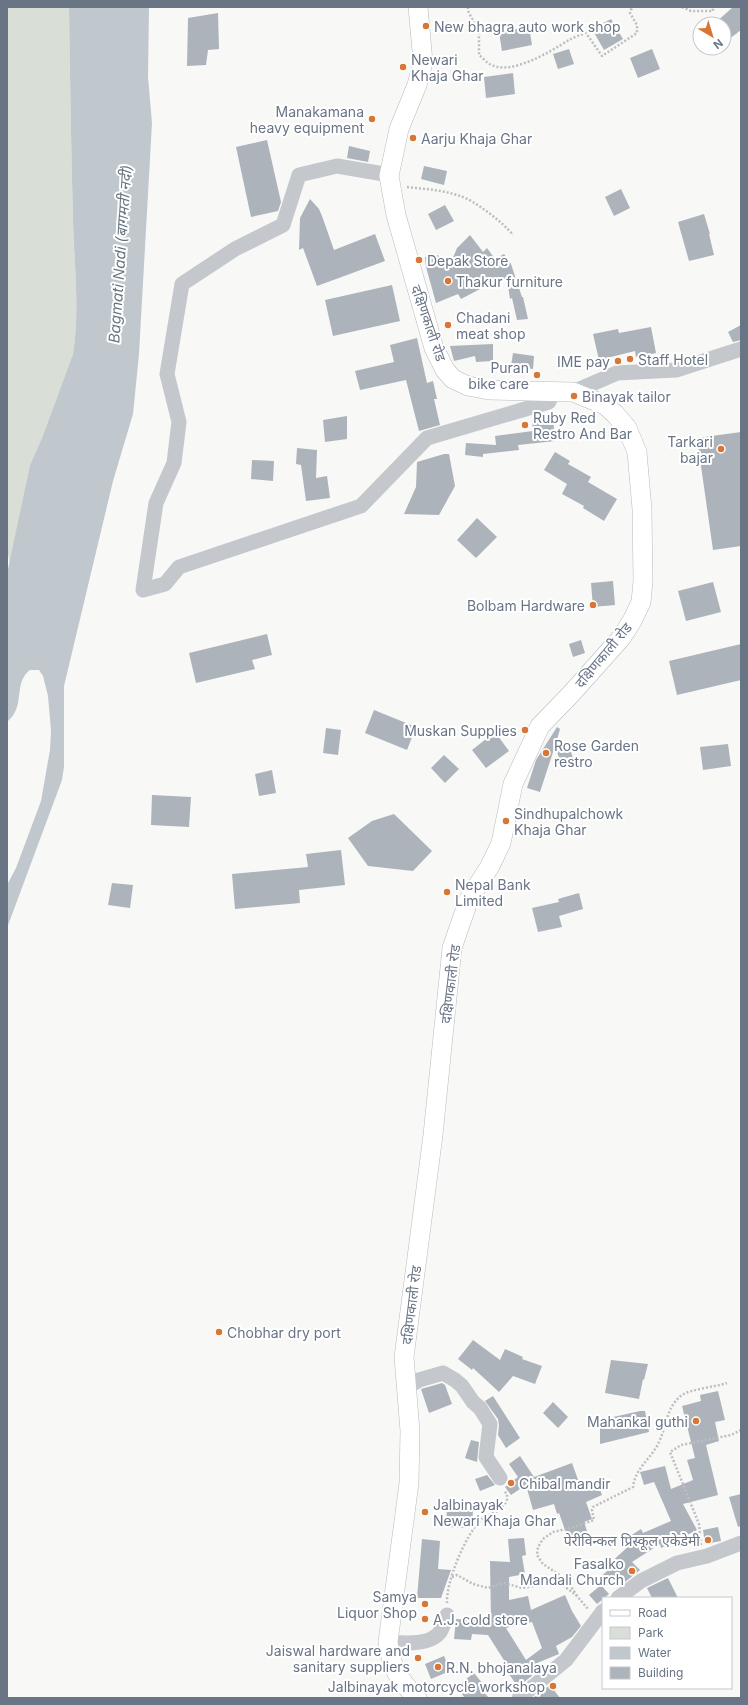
<svg xmlns="http://www.w3.org/2000/svg" width="748" height="1705" font-family="Inter,'Noto Sans Devanagari',sans-serif">
<rect width="100%" height="100%" fill="#f8f8f6"/>
<!-- green -->
<path fill="#d9dfd7" d="M7,7H69C70,78 71,149 73,220C74,264 80,310 73,354L42,438L30,465L10,563L7,550Z"/>
<!-- water -->
<path fill="#c0c7cd" d="M69,7H149L148,77L152,123L139,354L133,414L113,481L64,686V767L62,780L7,928V885L16,868L41,801L50,750L51,731L48,696L43,676L39,670H30C16,680 22,699 15,712C13,716 10,719 7,722V574L30,465L42,438L73,354C80,310 74,264 73,220C71,149 70,78 69,7Z"/>
<!-- building -->
<g fill="#adb3ba" fill-rule="evenodd">
<path d="M733,7H741V30L724,43V24H714Z"/>
<path d="M218,13L219,49L208,50L206,65L187,66L188,18Z"/>
<path d="M611,19L623,39L604,50L592,29Z"/>
<path d="M529,27L532,45L502,51L499,32Z"/>
<path d="M569,49L574,64L558,69L553,54Z"/>
<path d="M652,49L660,69L638,78L630,58Z"/>
<path d="M513,73L515,94L486,98L484,77Z"/>
<path d="M267,140L281,202L278,211L251,217L236,147Z"/>
<path d="M349,146L370,151L368,162L347,158Z"/>
<path d="M424,166L447,171L444,185L421,179Z"/>
<path d="M621,189L630,208L614,216L605,197Z"/>
<path d="M310,199L319,209L322,216L334,250L375,234L385,261L317,286L303,248L299,250L300,218Z"/>
<path d="M445,205L454,221L436,230L428,214Z"/>
<path d="M704,214L710,234H709L714,255L689,261L678,222Z"/>
<path d="M470,235L483,252L487,248L495,259L504,254L511,264L522,297H523L528,319L517,320L512,298L510,299L507,279L476,282L480,289L461,299L458,294L436,303L426,267L425,257L438,255L448,270L457,248Z"/>
<path d="M392,285L400,321L333,336L325,300Z"/>
<path d="M741,325V340L733,342L728,332Z"/>
<path d="M651,327L656,353L636,357L635,351L599,360L593,334L618,329L619,333Z"/>
<path d="M417,338L427,383L433,381L437,399H434L440,425L419,431L406,380L360,390L355,371L394,362L390,345Z"/>
<path d="M493,344V361L476,362L475,356L454,361L450,346Z"/>
<path d="M513,353L534,356L533,369L511,366Z"/>
<path d="M347,416V439L325,442L323,420Z"/>
<path d="M553,418L555,441L518,445L519,450L483,454V457L465,455L466,443L496,445L495,436L533,431L532,420Z"/>
<path d="M741,432V546L713,550L697,438Z"/>
<path d="M297,448L317,450L316,478L327,476L330,498L306,501L301,465L296,464Z"/>
<path d="M555,452L570,461L568,464L591,477L588,482L617,499L604,521L583,508L584,506L562,494L567,484L544,470Z"/>
<path d="M444,454H449L455,486L439,515L404,514L416,487L417,462Z"/>
<path d="M252,460L274,461L273,481L251,479Z"/>
<path d="M477,518L497,537L476,558L457,540Z"/>
<path d="M613,581L615,605L593,607L591,583Z"/>
<path d="M713,582L721,612L686,621L678,591Z"/>
<path d="M267,634L272,655L252,660L255,669L196,683L189,653Z"/>
<path d="M581,640L585,653L573,657L569,644Z"/>
<path d="M741,644V680L677,695L669,661Z"/>
<path d="M374,710L416,727L407,750L365,733Z"/>
<path d="M557,727L560,729L556,743L571,752L574,761L562,766L555,746L540,792L527,788L536,760Z"/>
<path d="M326,728L341,730L338,755L323,753Z"/>
<path d="M495,732L509,751L486,768L472,750Z"/>
<path d="M728,744L731,766L703,770L700,747Z"/>
<path d="M444,755L459,769L445,783L431,768Z"/>
<path d="M272,770L276,793L259,796L255,774Z"/>
<path d="M152,795L191,797L189,827L151,825Z"/>
<path d="M394,814L432,851L413,871L368,866L348,838L372,821Z"/>
<path d="M341,850L345,885L299,890L300,903L235,909L232,874L308,867L306,854Z"/>
<path d="M112,883L133,885L130,908L108,905Z"/>
<path d="M579,893L583,909L559,916L562,927L538,932L532,908L559,902L558,899Z"/>
<path d="M473,1340L500,1360L505,1349L523,1357L522,1359L542,1366L535,1384L513,1376L499,1392L473,1368L472,1370L458,1359Z"/>
<path d="M611,1360L648,1364L644,1380L643,1379L639,1399L605,1393Z"/>
<path d="M442,1383L445,1385L452,1404L429,1413L421,1389Z"/>
<path d="M718,1391L725,1420L715,1422L719,1441L706,1445L718,1495L683,1504L697,1530L661,1548L660,1544L632,1562L640,1570L625,1582L619,1575L606,1586L599,1578L612,1567L609,1564L631,1544L627,1538L641,1529L643,1533L671,1521L654,1482L644,1485L640,1472L665,1466L671,1489L693,1480L687,1460L695,1458L682,1406L701,1401L700,1395Z"/>
<path d="M493,1396L520,1438L506,1448L498,1435L499,1425L498,1419L485,1401Z"/>
<path d="M553,1402L568,1417L558,1428L543,1413Z"/>
<path d="M640,1411H645L649,1432L600,1444V1420Z"/>
<path d="M471,1440L479,1442L477,1462L465,1458Z"/>
<path d="M520,1456L534,1477L572,1463L582,1491L598,1484L602,1495L586,1502L592,1519L584,1522L589,1537L570,1544L559,1513L557,1514L554,1504L533,1510L526,1485L511,1495L505,1487L518,1477L509,1464Z"/>
<path d="M487,1475L495,1485L480,1491L475,1479Z"/>
<path d="M741,1494V1526L738,1527L729,1497Z"/>
<path d="M447,1508L473,1510L472,1528L446,1527Z"/>
<path d="M718,1527L721,1541L705,1544L703,1530Z"/>
<path d="M524,1538L526,1555L522,1556L525,1574L509,1577V1600L528,1596L531,1610L565,1595L572,1611L581,1626L572,1637L556,1646L559,1654L537,1663L540,1666L537,1668L539,1670L518,1687L504,1667L507,1665L488,1635L472,1634L471,1640L454,1639L456,1619L491,1621L490,1561L510,1562L508,1539ZM532,1622L542,1648L526,1660L506,1628Z"/>
<path d="M422,1539L440,1541L438,1569L451,1570L441,1598H417Z"/>
<path d="M668,1578L678,1598H652L647,1588Z"/>
<path d="M601,1585L609,1594L597,1604L589,1595Z"/>
<path d="M444,1656L450,1671L431,1679L425,1664Z"/>
<path d="M474,1673L483,1684L479,1687L489,1698H465L456,1687Z"/>
<path d="M550,1685L560,1698H533Z"/>
</g>
<g fill="none" stroke-linecap="round" stroke-linejoin="round">
<defs>
<path id="major" d="M417,1698C399,1680 391,1668 388,1642L409,1483L410,1431L404,1357L433,1135L452,948L469,899L490,866L501,843L513,784L540,726L571,694L621,638L632,621L641,602L643,581L642,509L637,452L627,428L615,414L605,405L573,392L489,390L468,386L453,379L445,370L434,348L396,215L389,176L399,129L417,85L423,62L418,7"/>
</defs>
<!-- major casing -->
<use href="#major" stroke="#b7babf" stroke-width="20"/>
<!-- path -->
<g stroke="#bcbec1" stroke-width="2.5" stroke-dasharray="2 2" stroke-linecap="butt">
<path d="M468,7V11L479,32V55C482,57 485,61 488,63C509,78 551,51 569,40C574,37 580,35 586,33L602,56L637,33V25L630,13L632,7"/>
<path d="M682,7L691,11H713V7"/>
<path d="M407,187C425,189 443,190 460,196C474,200 504,223 513,235"/>
<path d="M701,1545L699,1524L670,1452L681,1445L731,1435L741,1430"/>
<path d="M452,1577L457,1575L473,1584L488,1588L504,1583L522,1588L544,1584L564,1586L577,1596L588,1609"/>
<path d="M577,1596L567,1580L543,1564L537,1555L538,1547L543,1539L553,1532L571,1528L594,1520L592,1510L593,1507L633,1487C635,1468 652,1458 659,1442C667,1425 666,1407 682,1395C691,1389 715,1387 727,1383"/>
<path d="M447,1603C446,1582 465,1536 480,1521C483,1517 489,1516 493,1513C499,1511 503,1506 507,1501V1494L504,1491"/>
</g>
<!-- minor -->
<g stroke="#c4c7cb" stroke-width="15">
<path d="M390,175L337,166L299,175L283,225L235,249L182,284L167,374L179,422L174,463L156,503L143,590L165,584L179,567L361,506L427,438L549,402L553,391"/>
<path d="M573,392L617,373L676,370L741,349"/>
<path d="M406,1388L419,1380L443,1373L455,1380L462,1386L473,1402L480,1408L490,1424L486,1457L500,1478"/>
<path d="M618,1598L641,1581L677,1563L707,1556L741,1543"/>
<path d="M388,1642C403,1643 430,1646 440,1632C443,1628 445,1620 447,1615"/>
<path d="M519,1698L566,1660L603,1611"/>
</g>
<!-- major -->
<use href="#major" stroke="#fff" stroke-width="19"/>
</g>
<!-- markers -->
<g fill="#d87636" stroke="#fff" stroke-width="1.5">
<circle cx="426" cy="26" r="4"/>
<circle cx="403" cy="67" r="4"/>
<circle cx="372" cy="119" r="4"/>
<circle cx="413" cy="138" r="4"/>
<circle cx="419" cy="260" r="4"/>
<circle cx="448" cy="281" r="4"/>
<circle cx="448" cy="325" r="4"/>
<circle cx="630" cy="359" r="4"/>
<circle cx="618" cy="361" r="4"/>
<circle cx="537" cy="375" r="4"/>
<circle cx="574" cy="396" r="4"/>
<circle cx="525" cy="425" r="4"/>
<circle cx="721" cy="449" r="4"/>
<circle cx="593" cy="605" r="4"/>
<circle cx="525" cy="730" r="4"/>
<circle cx="546" cy="753" r="4"/>
<circle cx="506" cy="821" r="4"/>
<circle cx="447" cy="892" r="4"/>
<circle cx="219" cy="1332" r="4"/>
<circle cx="696" cy="1421" r="4"/>
<circle cx="511" cy="1483" r="4"/>
<circle cx="425" cy="1512" r="4"/>
<circle cx="708" cy="1540" r="4"/>
<circle cx="632" cy="1571" r="4"/>
<circle cx="425" cy="1604" r="4"/>
<circle cx="425" cy="1619" r="4"/>
<circle cx="418" cy="1658" r="4"/>
<circle cx="438" cy="1667" r="4"/>
<circle cx="553" cy="1686" r="4"/>
</g>
<g text-anchor="middle" dominant-baseline="central" stroke-width="4" stroke-linejoin="round" paint-order="stroke">
<!-- poi labels -->
<g font-size="14" fill="#697485" stroke="#fff" text-anchor="start">
<text x="434" y="26">New bhagra auto work shop</text>
<text x="411" y="59">Newari<tspan x="411" dy="16">Khaja Ghar</tspan></text>
<text x="364" y="111" text-anchor="end">Manakamana<tspan x="364" dy="16">heavy equipment</tspan></text>
<text x="421" y="138">Aarju Khaja Ghar</text>
<text x="427" y="260">Depak Store</text>
<text x="456" y="281">Thakur furniture</text>
<text x="456" y="317">Chadani<tspan x="456" dy="16">meat shop</tspan></text>
<text x="638" y="359">Staff Hotel</text>
<text x="610" y="361" text-anchor="end">IME pay</text>
<text x="529" y="367" text-anchor="end">Puran<tspan x="529" dy="16">bike care</tspan></text>
<text x="582" y="396">Binayak tailor</text>
<text x="533" y="417">Ruby Red<tspan x="533" dy="16">Restro And Bar</tspan></text>
<text x="713" y="441" text-anchor="end">Tarkari<tspan x="713" dy="16">bajar</tspan></text>
<text x="585" y="605" text-anchor="end">Bolbam Hardware</text>
<text x="517" y="730" text-anchor="end">Muskan Supplies</text>
<text x="554" y="745">Rose Garden<tspan x="554" dy="16">restro</tspan></text>
<text x="514" y="813">Sindhupalchowk<tspan x="514" dy="16">Khaja Ghar</tspan></text>
<text x="455" y="884">Nepal Bank<tspan x="455" dy="16">Limited</tspan></text>
<text x="227" y="1332">Chobhar dry port</text>
<text x="688" y="1421" text-anchor="end">Mahankal guthi</text>
<text x="519" y="1483">Chibal mandir</text>
<text x="433" y="1504">Jalbinayak<tspan x="433" dy="16">Newari Khaja Ghar</tspan></text>
<text x="700" y="1540" text-anchor="end">पेरीविन्कल प्रिस्कूल एकेडेमी</text>
<text x="624" y="1563" text-anchor="end">Fasalko<tspan x="624" dy="16">Mandali Church</tspan></text>
<text x="417" y="1596" text-anchor="end">Samya<tspan x="417" dy="16">Liquor Shop</tspan></text>
<text x="433" y="1619">A.J. cold store</text>
<text x="410" y="1650" text-anchor="end">Jaiswal hardware and<tspan x="410" dy="16">sanitary suppliers</tspan></text>
<text x="446" y="1667">R.N. bhojanalaya</text>
<text x="545" y="1686" text-anchor="end">Jalbinayak motorcycle workshop</text>
</g>
<!-- street labels -->
<g font-size="14" fill="#697485" stroke="#fff">
<text transform="translate(429 323) rotate(71)">दक्षिणकाली रोड</text>
<text transform="translate(603 655) rotate(-50)">दक्षिणकाली रोड</text>
<text transform="translate(450 984) rotate(-83)">दक्षिणकाली रोड</text>
<text transform="translate(411 1305) rotate(-83)">दक्षिणकाली रोड</text>
</g>
<!-- water labels -->
<g font-size="15" font-style="italic" fill="#657480" stroke="#fff">
<text transform="translate(120 254) rotate(-86)">Bagmati Nadi (बागमती नदी)</text>
</g>
</g>
<!-- border -->
<rect width="748" height="1705" fill="none" stroke="#697485" stroke-width="16"/>
<!-- legend -->
<rect x="602" y="1597" width="130" height="92" fill="#ffffff" stroke="#c3c7ce"/>
<rect x="610" y="1610" width="20" height="6" fill="#ffffff" stroke="#c3c7ce"/>
<text x="638" y="1617" font-size="12" fill="#697485">Road</text>
<rect x="610" y="1627" width="20" height="12" fill="#d9dfd7" stroke="#c3c7ce"/>
<text x="638" y="1637" font-size="12" fill="#697485">Park</text>
<rect x="610" y="1647" width="20" height="12" fill="#c0c7cd" stroke="#c3c7ce"/>
<text x="638" y="1657" font-size="12" fill="#697485">Water</text>
<rect x="610" y="1667" width="20" height="12" fill="#adb3ba" stroke="#c3c7ce"/>
<text x="638" y="1677" font-size="12" fill="#697485">Building</text>
<!-- north arrow -->
<g transform="translate(712 36) rotate(142)"><circle r="19" fill="#ffffff" stroke="#c3c7ce"/>
<path d="M0-3L7 15L0 10L-7 15Z" fill="#d87636"/>
<text y="-6" font-size="11" font-weight="bold" text-anchor="middle" fill="#697485">N</text>
</g>
</svg>
